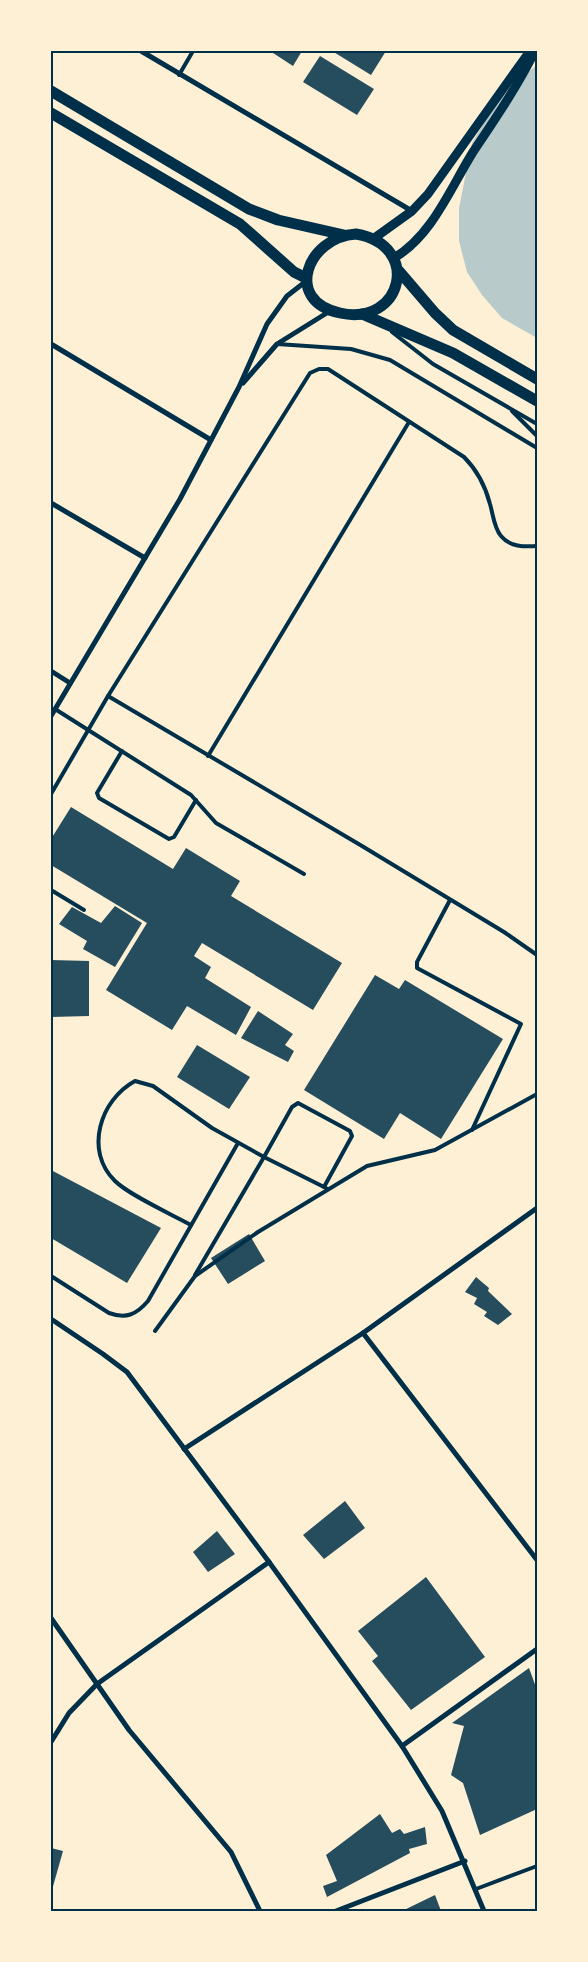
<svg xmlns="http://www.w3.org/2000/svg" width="588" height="1962" font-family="Jost,sans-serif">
<rect width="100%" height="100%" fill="#fdf0d5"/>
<!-- green -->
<path fill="#b9caca" d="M537,65V338L502,318L482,295L467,272L459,241V208L472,143L491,111L512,85Z"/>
<!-- building -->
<g fill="#264d5e">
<path d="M270,51H302L293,66Z"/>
<path d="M332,51H386L371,75Z"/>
<path d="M320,56L374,89L357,115L303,82Z"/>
<path d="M71,807L173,869L186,848L240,881L231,896L342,963L313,1010L202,943L194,956L211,967L205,978L251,1007L236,1035L187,1006L172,1030L106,990L147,923L51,865V839Z"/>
<path d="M115,906L142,923L115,967L83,949L87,941L59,924L72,907L101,923Z"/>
<path d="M51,960L89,961V1016L51,1017Z"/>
<path d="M375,975L399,989L405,980L503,1039L441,1139L400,1113L384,1139L304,1090Z"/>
<path d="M258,1011L293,1034L285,1045L294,1051L288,1062L241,1038Z"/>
<path d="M197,1045L250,1077L229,1109L177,1077Z"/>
<path d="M51,1170L161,1228L127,1283L51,1238Z"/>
<path d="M249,1234L265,1261L228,1284L211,1258Z"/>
<path d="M476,1277L489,1288L488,1291L512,1314L498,1325L484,1316L487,1312L474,1304L477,1298L465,1292Z"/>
<path d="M345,1501L365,1528L324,1559L303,1535Z"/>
<path d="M217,1531L235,1554L208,1572L193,1552Z"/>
<path d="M426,1577L485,1657L411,1710L372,1661L378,1656L358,1631Z"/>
<path d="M529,1668L537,1690V1809L480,1835L463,1783L451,1775L464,1726L452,1723Z"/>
<path d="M380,1814L392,1833L400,1829L404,1834L425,1827L427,1844L409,1849L410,1853L327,1897L323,1886L337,1881L326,1855Z"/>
<path d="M51,1848L63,1851L52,1890H51Z"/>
<path d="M435,1895L441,1911H402Z"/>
</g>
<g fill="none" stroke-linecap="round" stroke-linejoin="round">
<!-- service -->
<g stroke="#003049" stroke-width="4">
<path d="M179,75L193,51"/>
<path d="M392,332L433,364L537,424"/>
<path d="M277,344L351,349L390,360L537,448"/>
<path d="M512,411L537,436"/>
<path d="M108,696L362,846L504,932L537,955"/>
<path d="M55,709L191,795L216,823L304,874"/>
<path d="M122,751L97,793L99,798L169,839L174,837L196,800"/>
<path d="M208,756L409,422"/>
<path d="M51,794L108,696L310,373L319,369H328L464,457C477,470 485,485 490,504C493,514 494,528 501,536C510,547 524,547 537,546"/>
<path d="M51,890L84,910"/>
<path d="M450,900L417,962V968L521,1024L472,1130"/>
<path d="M51,929V930"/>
<path d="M191,1225C171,1214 129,1195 115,1181C84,1151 100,1100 135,1081L153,1086L212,1128L264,1157L292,1107L298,1103L350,1131L352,1136L324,1187"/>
<path d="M195,1275L264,1157L326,1188"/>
<path d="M51,1276L109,1313C126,1319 136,1315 148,1301L238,1143"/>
<path d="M155,1331L195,1276L258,1232L367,1166L435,1150L537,1094"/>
<path d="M476,1889L537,1866"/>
</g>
<!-- minor -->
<g stroke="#003049" stroke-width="5">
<path d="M141,51L412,211"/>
<path d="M51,344L211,440"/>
<path d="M243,383L277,344L330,311"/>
<path d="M51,503L145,558"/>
<path d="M51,671L70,683"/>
<path d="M51,716L180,499L239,387L267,324L287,296L305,282"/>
<path d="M51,1319L103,1354L127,1372L269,1562L402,1746L442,1811L484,1911"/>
<path d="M363,1333L537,1560"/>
<path d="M184,1449L363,1333L537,1208"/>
<path d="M51,1618L129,1730L231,1852L260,1911"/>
<path d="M51,1742L69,1713L97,1684L269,1562"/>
<path d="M402,1746L537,1649"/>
<path d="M336,1911L465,1861"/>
</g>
<!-- tertiary -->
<g stroke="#003049" stroke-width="9">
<path d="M373,239L412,211L428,194L530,51"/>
<path d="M394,258C432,236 451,187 473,152C495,119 517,87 535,51"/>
</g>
<!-- primary -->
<g stroke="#003049" stroke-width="11">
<path d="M51,91L249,209L278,220L344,235"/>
<path d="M51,113L240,224L294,272L306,278"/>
<path d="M356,234C422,245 403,327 340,313C283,301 307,237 356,234Z"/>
<path d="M399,271L435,313L453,330L537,379"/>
<path d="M362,314L453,353L537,401"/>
</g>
</g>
<!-- border -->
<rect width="588" height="1962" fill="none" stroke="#fdf0d5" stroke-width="105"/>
<rect x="52" y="52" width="484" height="1858" fill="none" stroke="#003049" stroke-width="2"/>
</svg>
